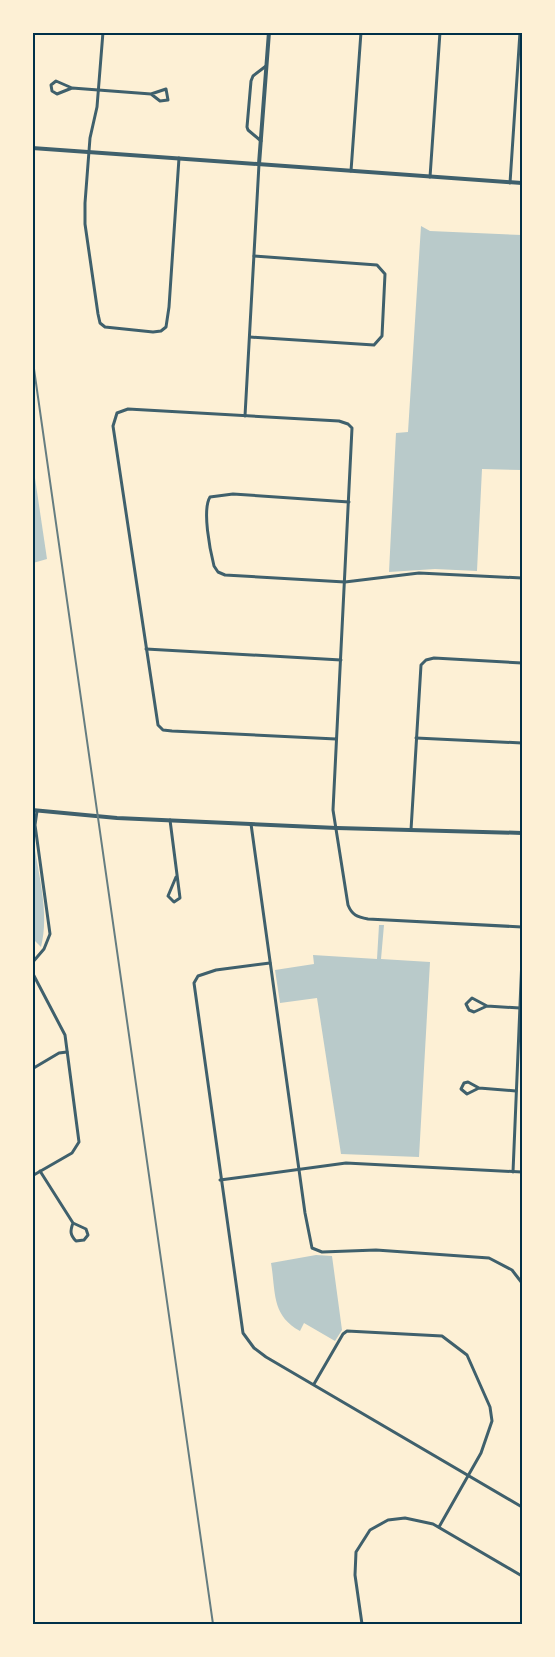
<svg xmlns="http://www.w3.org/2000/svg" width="555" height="1657" font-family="Poppins,sans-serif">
<rect width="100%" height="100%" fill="#fdf0d5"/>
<!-- green -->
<g fill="#b9caca">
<path d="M421,226L430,231L522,235V470L482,469L477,571L435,569L389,572L396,433L408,432Z"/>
<path d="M32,458L47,559L33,563H32Z"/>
<path d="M33,838C38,873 50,913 41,947L33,939Z"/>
<path d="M379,925H384L381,959L430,962L419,1157L341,1154L317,998L280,1003L275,970L314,964L313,955L377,959Z"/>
<path d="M316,1255L332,1256L342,1330L335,1341L304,1323L300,1331C271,1315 276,1292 271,1263Z"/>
</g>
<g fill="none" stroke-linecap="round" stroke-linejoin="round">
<!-- minor -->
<g stroke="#3f606c" stroke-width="3">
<path d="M103,32L97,107L90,138L85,203V224L98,314L100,323L105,327L153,332L161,331L166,327L169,307L179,158"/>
<path d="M72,88L56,81L51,85L52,91L57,94L72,88L151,94L166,89L168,100L160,101L151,94"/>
<path d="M261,141L248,130L247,127L251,81L253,76L266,66"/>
<path d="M351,171L361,32"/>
<path d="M430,177L440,32"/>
<path d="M510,183L520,32"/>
<path d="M250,337L374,345L382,336L385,274L377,265L254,256"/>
<path d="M245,416L259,164"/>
<path d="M349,502L233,494L210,497C202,510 210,550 214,566L218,572L225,575L345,582L419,573L522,578"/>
<path d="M146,649L341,660"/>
<path d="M416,738L522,743"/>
<path d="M336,739L172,731L163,730L158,725L113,426L117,413L128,409L339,421L348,424L352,428L333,810L348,905C352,915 357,917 368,919L522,927"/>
<path d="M170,820L180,898L174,902L168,896L176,877"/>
<path d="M251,824L305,1213L312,1248L322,1252L376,1250L489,1258L512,1270L522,1283"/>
<path d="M411,830L421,665L426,660L434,658L522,663"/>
<path d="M32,963L44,949L50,934L35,825L37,811"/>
<path d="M270,963L216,970L198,976L194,983L243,1333L254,1348L266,1357L522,1507"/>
<path d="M32,972L65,1035L79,1142L72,1153L32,1176"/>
<path d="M487,1006L474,1012L469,1010L466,1004L472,998L487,1006L520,1008"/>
<path d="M32,1069L59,1053L67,1052"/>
<path d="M479,1088L468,1082L464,1083L461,1089L467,1094L479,1088L516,1091"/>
<path d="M40,1171L73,1223L86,1229L88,1235L84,1240L76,1241C70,1235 70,1231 73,1223"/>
<path d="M513,1172L522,958"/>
<path d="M220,1180L346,1163L522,1172"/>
<path d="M314,1384L343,1334L347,1331L442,1336L467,1355L490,1407L492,1421L481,1453L439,1527"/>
<path d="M362,1624L355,1575L356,1552L370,1530L388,1520L405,1518L433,1524L522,1576"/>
</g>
<!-- tertiary -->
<g stroke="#3f606c" stroke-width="4">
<path d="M32,148L522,183"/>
<path d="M259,164L269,32"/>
<path d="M32,810L117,818L337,828L522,833"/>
</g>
<!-- rail -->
<path stroke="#657d81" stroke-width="2" d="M32,355L213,1624"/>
</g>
<!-- border -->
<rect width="555" height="1657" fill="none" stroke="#fdf0d5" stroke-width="68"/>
<rect x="34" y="34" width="487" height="1589" fill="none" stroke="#003049" stroke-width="2"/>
</svg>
